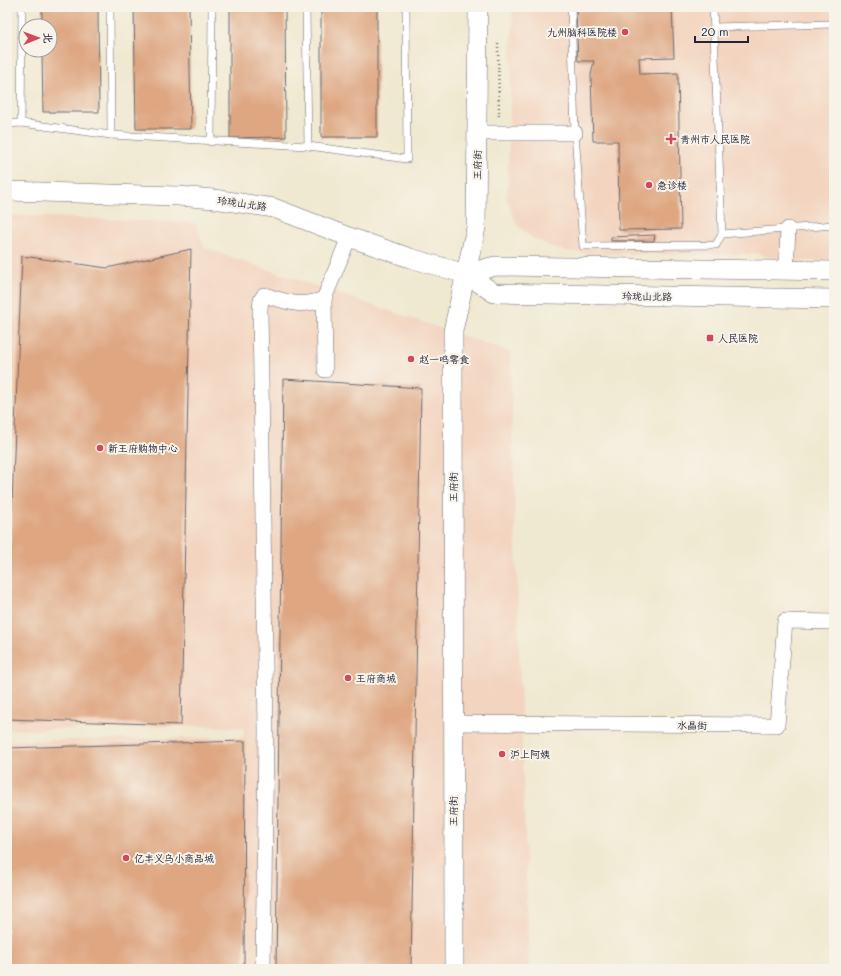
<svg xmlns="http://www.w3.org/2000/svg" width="841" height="976" font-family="Mali,'LXGW WenKai TC',sans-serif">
<rect width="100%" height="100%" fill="#f7f3e8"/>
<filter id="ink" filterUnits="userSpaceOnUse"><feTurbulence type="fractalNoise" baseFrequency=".025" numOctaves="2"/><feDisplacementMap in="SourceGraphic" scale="8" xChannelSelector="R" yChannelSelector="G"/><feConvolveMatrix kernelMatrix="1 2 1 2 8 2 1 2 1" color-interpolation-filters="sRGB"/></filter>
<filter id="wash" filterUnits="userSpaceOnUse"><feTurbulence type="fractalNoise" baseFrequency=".012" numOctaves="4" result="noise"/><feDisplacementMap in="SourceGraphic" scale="16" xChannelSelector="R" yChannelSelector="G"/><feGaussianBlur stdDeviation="0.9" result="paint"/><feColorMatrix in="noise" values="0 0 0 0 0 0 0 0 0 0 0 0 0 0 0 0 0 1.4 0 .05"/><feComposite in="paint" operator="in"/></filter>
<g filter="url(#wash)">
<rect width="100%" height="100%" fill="#f0e9d1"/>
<!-- built -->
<g fill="#f3d4bf">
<path d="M513,7H834V260L787,262L758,254H591L559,250L532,238L517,225L507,199Z"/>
<path d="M7,215L195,223L205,248L510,352L529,969H7V741L243,737L244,728L201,726L7,730Z"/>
</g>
<g id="blocks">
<!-- building -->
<g fill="#dea681">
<path d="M42,7H98L99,112H43L42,50H50V26H42Z"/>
<path d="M134,7H189L191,129H136Z"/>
<path d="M230,7H285L286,137L230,138Z"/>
<rect x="321" y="7" width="56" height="130"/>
<path d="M576,7H672L674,57L639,58L640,74L678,73L681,229L619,230L618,141H593L591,75L594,61H578Z"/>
<path d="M655,235L654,241H611V237Z"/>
<path d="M191,249L181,725L7,719V627L22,256L107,268Z"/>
<path d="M283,379L421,388L411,969H276Z"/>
<path d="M245,741L244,969H7V748Z"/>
</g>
</g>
</g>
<g filter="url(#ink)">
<use href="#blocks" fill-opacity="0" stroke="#6a6870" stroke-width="1"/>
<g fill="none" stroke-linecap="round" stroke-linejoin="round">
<defs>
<g id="service">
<path d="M110,7L111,135"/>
<path d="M306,7L308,146"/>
<path d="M571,7L575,133L583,246L716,245L722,234"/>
<path d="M713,7L722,234L834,225"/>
<path d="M714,27L834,24"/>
<path d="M21,123L22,7"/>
<path d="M7,124L21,123L111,135L308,146L407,159L406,7"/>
<path d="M211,142L212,7"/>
</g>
<g id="minor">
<path d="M477,133H575"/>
<path d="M786,270L788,229"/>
<path d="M324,299L325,370"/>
<path d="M453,723L777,725L785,621L834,622"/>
<path d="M263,969L266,731L260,309L261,300L264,295C289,302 299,308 324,299L349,237"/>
</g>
<g id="tertiary">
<path d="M7,191L178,196L214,199L274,208L349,237L410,258L466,274L494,293L834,299"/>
<path d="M466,274L495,266L834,271"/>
<path d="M454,969L453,331L476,228L478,7"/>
</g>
</defs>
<!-- service casing -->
<use href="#service" stroke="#6a6870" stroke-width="8"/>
<!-- minor casing -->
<use href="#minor" stroke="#6a6870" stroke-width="16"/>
<!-- tertiary casing -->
<use href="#tertiary" stroke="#6a6870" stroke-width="20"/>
<!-- path -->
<path stroke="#6a6870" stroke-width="2.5" stroke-dasharray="1 3" stroke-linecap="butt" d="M498,43L499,118"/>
<!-- service -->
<use href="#service" stroke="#fff" stroke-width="7"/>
<!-- minor -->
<use href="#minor" stroke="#fff" stroke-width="15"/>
<!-- tertiary -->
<use href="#tertiary" stroke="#fff" stroke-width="19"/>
</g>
</g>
<!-- markers -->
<g fill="#d1495b" stroke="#f7f3e8" stroke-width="1.5">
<circle cx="625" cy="32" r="4"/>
<path d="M669 133h4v4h4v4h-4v4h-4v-4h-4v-4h4z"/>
<circle cx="649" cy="185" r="4"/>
<rect x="706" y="334" width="8" height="8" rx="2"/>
<circle cx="411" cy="359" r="4"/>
<circle cx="100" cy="448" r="4"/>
<circle cx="348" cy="678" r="4"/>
<circle cx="502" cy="754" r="4"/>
<circle cx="126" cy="858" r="4"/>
</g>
<g text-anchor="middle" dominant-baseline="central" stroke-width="4" stroke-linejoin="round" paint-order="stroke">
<!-- poi labels -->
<g font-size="10" fill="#22223b" stroke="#f7f3e8" text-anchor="start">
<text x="617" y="32" text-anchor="end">九州脑科医院楼</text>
<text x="680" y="139">青州市人民医院</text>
<text x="657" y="185">急诊楼</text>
<text x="718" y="338">人民医院</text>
<text x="419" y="359">赵一鸣零食</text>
<text x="108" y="448">新王府购物中心</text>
<text x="356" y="678">王府商城</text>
<text x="510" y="754">沪上阿姨</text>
<text x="134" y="858">亿丰义乌小商品城</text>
</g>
<!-- street labels -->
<g font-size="10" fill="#22223b" stroke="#f7f3e8">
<text transform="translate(477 165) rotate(-89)">王府街</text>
<text transform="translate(242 203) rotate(8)">玲珑山北路</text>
<text transform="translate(647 296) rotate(1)">玲珑山北路</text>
<text transform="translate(453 487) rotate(-90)">王府街</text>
<text transform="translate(692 725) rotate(1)">水晶街</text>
<text transform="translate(453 811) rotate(-90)">王府街</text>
</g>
</g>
<!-- margin -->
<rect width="841" height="976" fill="none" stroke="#f7f3e8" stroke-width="24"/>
<!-- north arrow -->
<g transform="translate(38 38) rotate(89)"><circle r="19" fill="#f7f3e8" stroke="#a29fa3"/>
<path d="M0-3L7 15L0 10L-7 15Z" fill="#d1495b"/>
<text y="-6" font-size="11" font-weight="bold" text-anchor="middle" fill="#22223b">北</text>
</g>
<!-- scale -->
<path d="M695 36v6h53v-6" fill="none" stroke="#22223b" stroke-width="2"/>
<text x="701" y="36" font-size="12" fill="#22223b" stroke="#f7f3e8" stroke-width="3" paint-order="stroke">20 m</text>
</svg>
